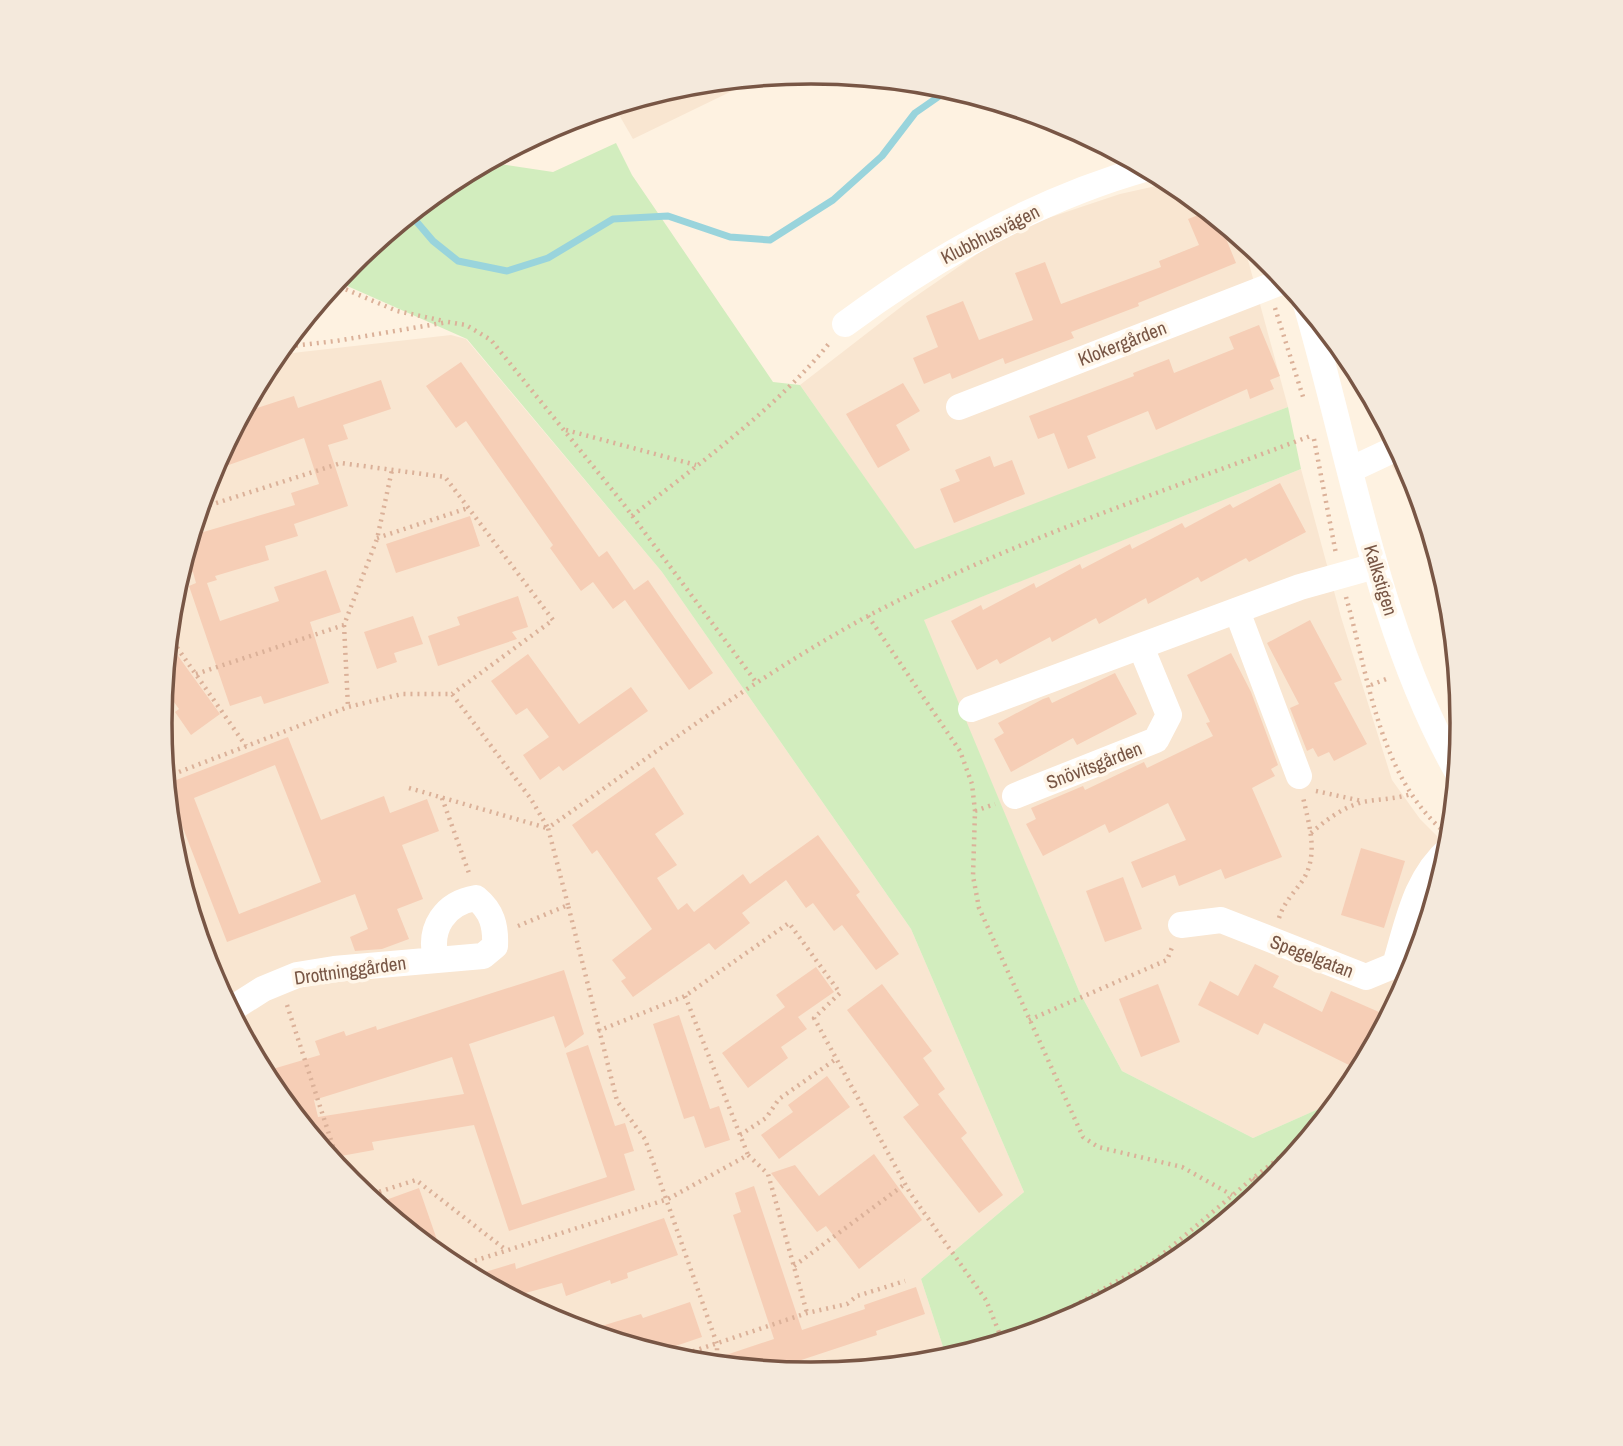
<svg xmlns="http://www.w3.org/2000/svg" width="1623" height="1446" font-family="'Archivo Narrow',sans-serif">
<rect width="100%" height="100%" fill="#fef2e1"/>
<!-- residential -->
<g fill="#f9e6d1">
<path d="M761,77L633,139L614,106L685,84Z"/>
<path d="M1174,182L1242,238L1288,407L915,550L800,385L906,303L1012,230L1120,194Z"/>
<path d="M451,335L466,339L662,572L911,929L1024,1192L921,1279L946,1356L943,1360L811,1374L684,1362L562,1325L449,1264L351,1183L270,1084L210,972L173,850L160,723L173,596L210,473L275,355Z"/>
<path d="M1375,402L1413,474L1434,542L1392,466Z"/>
<path d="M1301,469L1341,617L1392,780L1420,819L1450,849L1413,973L1353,1085L1341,1099L1253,1138L1122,1071L1079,991L923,620Z"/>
</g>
<!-- green -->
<path fill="#d2edbe" d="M616,143L632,175L773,382L800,385L915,549L1288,407L1301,469L924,620L1079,991L1122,1071L1253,1138L1341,1099L1272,1184L1173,1265L1060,1325L943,1360L946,1356L921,1279L1024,1192L911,929L662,572L467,339L336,281L351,262L450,181L487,162L553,172Z"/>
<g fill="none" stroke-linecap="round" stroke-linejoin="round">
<!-- stream -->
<path stroke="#99d4dc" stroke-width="7" d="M410,214L433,241L458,261L507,271L548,258L613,219L668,216L730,237L770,240L833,200L882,156L915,113L951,88"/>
</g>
<!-- building -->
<g fill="#f6ceb6" fill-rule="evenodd">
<path d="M1209,211L1218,219L1236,263L1138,303L1139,306L1071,332L1074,338L1005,364L1003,358L952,379L950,373L924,384L913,358L938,347L926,316L963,301L979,340L1033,320L1015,273L1045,262L1061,304L1161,267L1159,261L1199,245L1188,219Z"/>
<path d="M1259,325L1280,376L1270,380L1274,389L1250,399L1247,389L1156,430L1148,411L1087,436L1096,458L1068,469L1054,433L1038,439L1029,416L1134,376L1133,373L1169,359L1174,373L1234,349L1229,337Z"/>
<path d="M461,362L599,557L607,551L634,590L648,580L713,673L689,690L625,600L613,609L593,582L581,591L550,548L553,545L466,421L456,428L426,386Z"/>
<path d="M381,380L391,409L343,425L348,439L328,445L348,506L294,524L298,536L265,546L269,560L215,576L217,580L207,583L220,621L279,601L274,587L326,570L341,612L310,622L329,683L264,704L261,696L230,706L189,586L196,583L193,572L179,577L189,542L201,538L200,533L295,505L291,493L319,484L304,438L212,471L242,413L294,396L298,408Z"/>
<path d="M903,383L920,411L896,425L910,450L878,468L846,414Z"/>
<path d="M990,456L994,467L1012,460L1025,494L954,523L940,489L960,481L955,470Z"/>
<path d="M1280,483L1306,532L1249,562L1246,558L1201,582L1198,577L1148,604L1146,598L1099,624L1096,618L1052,642L1050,637L1000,664L997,659L977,670L951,621L981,605L983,610L1034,583L1036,588L1080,564L1082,569L1130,544L1132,549L1182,523L1185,528L1230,504L1233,508Z"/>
<path d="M470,516L480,546L396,573L386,544Z"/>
<path d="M518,596L528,627L512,632L517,639L438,666L428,636L460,625L457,617Z"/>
<path d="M413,616L423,644L394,653L397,662L377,669L364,632Z"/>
<path d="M1310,620L1342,680L1334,683L1367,744L1334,761L1329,752L1318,757L1313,748L1307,751L1290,708L1299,704L1267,643Z"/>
<path d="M168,642L220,714L191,735L175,712L179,709L164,688Z"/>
<path d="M1231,653L1251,692L1278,765L1271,769L1275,776L1252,788L1282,857L1225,879L1221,869L1179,886L1175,875L1142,888L1131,862L1186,840L1168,803L1109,833L1105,824L1043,856L1026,824L1036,819L1031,808L1083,786L1085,790L1144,762L1147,768L1213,736L1206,723L1210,722L1187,675Z"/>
<path d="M528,654L579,724L631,687L648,711L563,771L559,766L540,780L523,755L549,737L527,708L516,715L491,681Z"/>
<path d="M1115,673L1137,714L1077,745L1073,738L1011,772L994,739L1004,733L998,723L1043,699L1049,697L1052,703Z"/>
<path d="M288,737L321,820L384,796L390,813L427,799L439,831L402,845L423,899L397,909L409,939L382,949L355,951L350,937L368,929L355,894L227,942L166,784ZM275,765L321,882L239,914L194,798Z"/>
<path d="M654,767L684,814L655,834L677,865L657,878L678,910L687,903L694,912L743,874L750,884L818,835L860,892L856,895L899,954L876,970L842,925L834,931L813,903L806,908L786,880L742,913L750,923L715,950L709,943L633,997L621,981L626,978L612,960L652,929L597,850L592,854L572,825Z"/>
<path d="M1361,848L1405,861L1384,928L1341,915Z"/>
<path d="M1123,877L1142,929L1105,942L1086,891Z"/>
<path d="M1255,964L1279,976L1273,987L1322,1012L1331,991L1379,1012L1355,1068L1264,1023L1258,1035L1198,1005L1210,981L1238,996Z"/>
<path d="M816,967L834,992L798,1017L807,1029L781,1047L788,1058L748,1088L722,1053L785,1007L776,995Z"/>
<path d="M564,970L584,1034L565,1048L554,1016L469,1044L522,1205L607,1177L566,1053L588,1045L615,1126L625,1123L634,1151L624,1154L635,1190L509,1231L474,1125L372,1142L374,1150L330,1158L269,1083L266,1071L320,1055L315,1041L344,1031L346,1036L376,1026L377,1030ZM452,1057L464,1094L318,1117L314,1100Z"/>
<path d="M882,984L932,1051L923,1058L945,1089L938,1094L967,1133L961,1138L1003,1195L979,1213L903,1117L919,1105L847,1010Z"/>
<path d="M1158,984L1180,1042L1141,1057L1119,999Z"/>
<path d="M679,1015L710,1109L719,1106L730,1140L705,1148L694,1116L684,1119L653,1024Z"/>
<path d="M827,1076L850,1107L779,1159L761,1135L793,1112L788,1105Z"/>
<path d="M874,1154L922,1220L859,1269L826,1226L817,1232L771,1173L795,1165L819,1196Z"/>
<path d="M754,1186L802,1330L865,1309L864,1305L916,1287L925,1314L876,1331L877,1335L771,1370L702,1363L774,1339L733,1215L741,1212L735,1193Z"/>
<path d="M419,1188L444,1260L416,1236L411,1223L403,1226L387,1213L383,1201Z"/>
<path d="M664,1218L678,1255L627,1273L628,1278L611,1284L610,1280L566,1296L562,1283L511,1297L472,1276L515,1263L516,1269Z"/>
<path d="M690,1302L702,1337L655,1353L585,1331L641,1314L643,1318Z"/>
</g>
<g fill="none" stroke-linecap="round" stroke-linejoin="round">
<!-- path -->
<g stroke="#dbb199" stroke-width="4.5" stroke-dasharray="2 5" stroke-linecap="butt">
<path d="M1257,250L1262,266"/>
<path d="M333,284L397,311L444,321"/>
<path d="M1275,308L1304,400"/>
<path d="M282,347L336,341L448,322L466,325L491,340L622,502L756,682"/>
<path d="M566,430L696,465"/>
<path d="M1314,439L1336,554"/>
<path d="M198,513L207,506L341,463L445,477L553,620L452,694"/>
<path d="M632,516C698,465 779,406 831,341"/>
<path d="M377,538L468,508"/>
<path d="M1346,597C1368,674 1378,771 1440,828"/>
<path d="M868,616L960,751L972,784L975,811L973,876L979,908L1083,1137L1098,1147L1182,1167L1232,1195"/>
<path d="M344,625L348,707"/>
<path d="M169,636L246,746"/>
<path d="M196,674L344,625L377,539L392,470"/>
<path d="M1371,685L1389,678"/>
<path d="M166,777L348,707L402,694H452L531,799L548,828"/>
<path d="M409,788L547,828"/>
<path d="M1316,791L1362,801"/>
<path d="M442,798L470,876"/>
<path d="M975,811L995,804"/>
<path d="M1311,833C1326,820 1343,807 1363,802C1379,799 1395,799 1411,794"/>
<path d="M568,905L548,828C652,755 754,678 866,617C1008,542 1163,492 1313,435"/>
<path d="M1279,918C1284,902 1294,893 1303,880C1319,854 1309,825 1303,797"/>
<path d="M518,926L568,905L617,1101L645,1139L717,1344V1365"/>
<path d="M685,996L748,1155"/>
<path d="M287,1005L341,1171"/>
<path d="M1029,1020L1167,960L1173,945"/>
<path d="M598,1031L685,996L789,923L840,993L814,1018L910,1193L986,1300L1003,1342"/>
<path d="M740,1135L766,1118L779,1099L836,1059"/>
<path d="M1253,1178L1267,1187"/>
<path d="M366,1196L416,1180L506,1250"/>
<path d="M794,1266L905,1184"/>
<path d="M455,1267L668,1199L748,1155L768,1174L807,1313"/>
<path d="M1019,1337L1158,1258L1253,1178L1315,1131"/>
<path d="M673,1358L807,1313L847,1304L857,1296L905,1281"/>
</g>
<!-- street -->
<g stroke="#fff" stroke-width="26">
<path d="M1306,304C1351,458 1378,633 1458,773"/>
<path d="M845,324C937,256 1037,199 1148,168"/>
<path d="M959,407L1286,280"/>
<path d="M1352,469L1399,447"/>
<path d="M1237,611L1299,776"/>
<path d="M971,709L1300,587L1375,566"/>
<path d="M1015,796L1156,740L1169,715L1141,647"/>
<path d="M1181,925L1221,920L1366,977L1395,965C1408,922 1415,878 1450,848"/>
<path d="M230,1010L263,989L297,975L334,969L483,956L495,946C496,926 492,911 476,898C445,903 428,928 436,959"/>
</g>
</g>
<g text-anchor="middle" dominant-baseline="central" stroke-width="7" stroke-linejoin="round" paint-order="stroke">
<!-- street labels -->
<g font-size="19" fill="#785645" stroke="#fff6e9">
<text transform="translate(990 234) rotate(-27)">Klubbhusvägen</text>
<text transform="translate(1122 343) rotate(-21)">Klokergården</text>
<text transform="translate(1381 580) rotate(73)">Kalkstigen</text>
<text transform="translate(1094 765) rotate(-21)">Snövitsgården</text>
<text transform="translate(1312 956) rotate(21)">Spegelgatan</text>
<text transform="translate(350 970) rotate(-8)">Drottninggården</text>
</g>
</g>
<!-- crop -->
<path d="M0 0H1623V1446H0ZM172 723a639 639 0 1 1 1278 0a639 639 0 1 1-1278 0Z" fill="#f4e9dc" fill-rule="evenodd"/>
<path fill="none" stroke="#785645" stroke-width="3.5" d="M172 723a639 639 0 1 1 1278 0a639 639 0 1 1-1278 0Z"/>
</svg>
